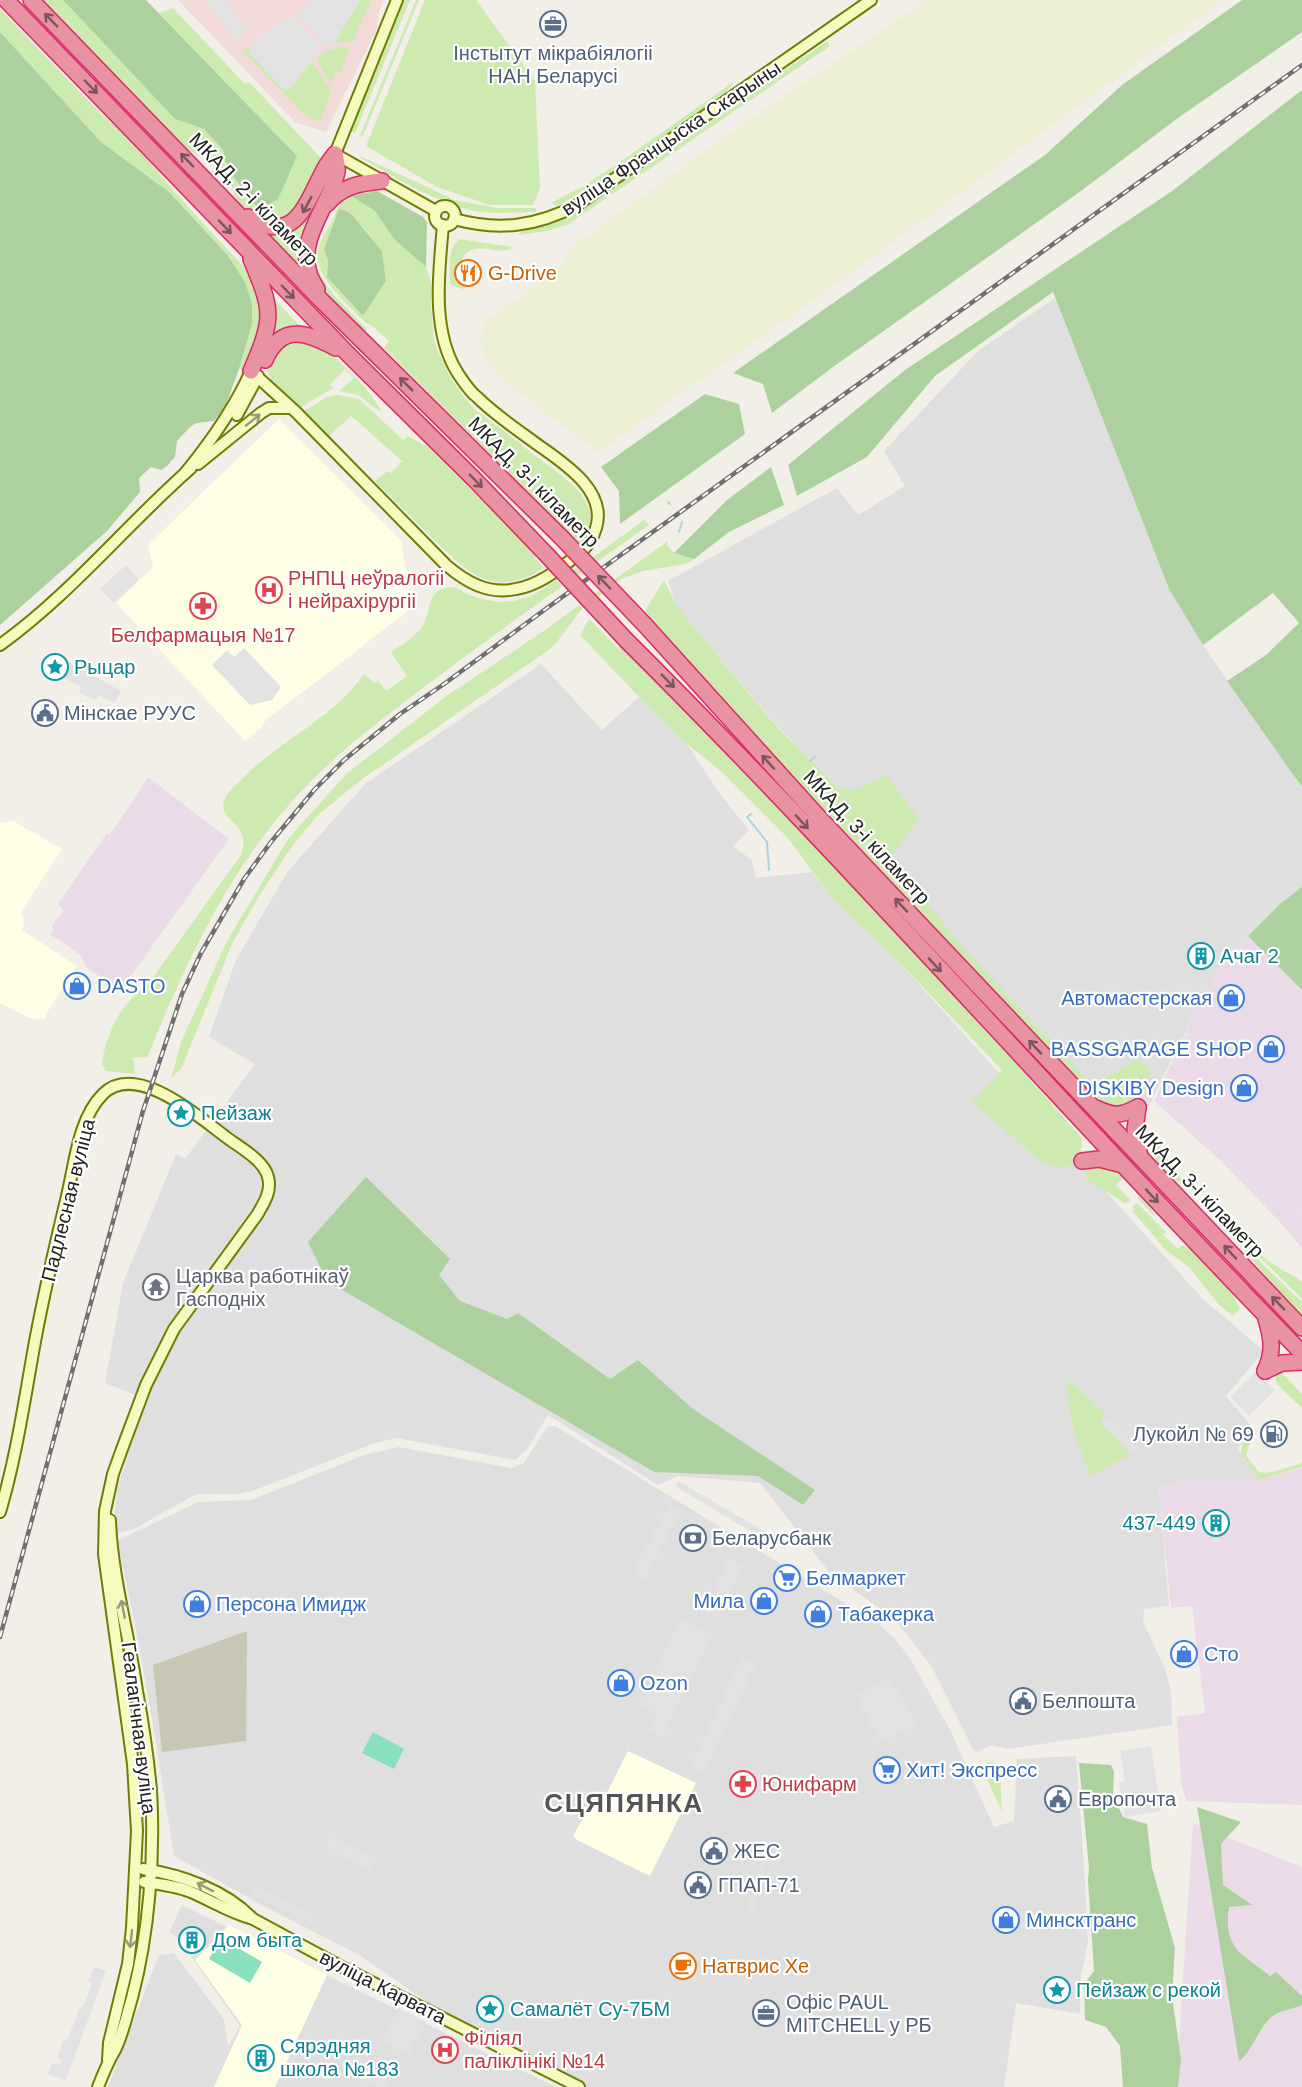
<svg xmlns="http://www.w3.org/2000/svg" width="1302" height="2087" font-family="Helvetica,sans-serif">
<rect width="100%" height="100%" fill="#f2efe9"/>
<!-- residential -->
<g fill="#e0dfdf">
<path d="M1055,298L1169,589L1203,645L1302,787V887L1281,903L1248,936L1221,968L1199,1005L1139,1126L1096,1095L876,860L886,775L855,790L838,787L779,728L706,642L675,603L668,581L837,488L858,515L905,486L884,451L978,351Z"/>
<path d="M541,664L602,730L639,697L687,744L717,790L749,830L733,846L752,860L756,878L812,872L832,898L897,960L1203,1299L1264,1351L1226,1396L1252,1427L1238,1449L1259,1480L1191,1481L1159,1486L1169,1606L1144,1609L1143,1622L1165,1668L1171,1692L1172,1725L1008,1749L991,1745L977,1752L974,1751L932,1667L912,1641L893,1618L830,1573L760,1483L678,1476L658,1485L548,1415L527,1449L515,1460L396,1438L372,1444L253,1491L238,1494H196L134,1529L118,1533L115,1511L117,1490L128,1454L148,1400L105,1383L123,1283L176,1154L185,1159L255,1064L209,1037L236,960L288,871L365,784Z"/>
<path d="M555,1426L879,1624L896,1640L911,1660L951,1732L994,1827L1014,1821L1017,1759L1076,1756L1084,1865L1088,1941L1081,1976L1080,2014L1016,2003L1004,2087H587L450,2018L361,1956L267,1908L174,1856L150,1706L133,1614L117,1541L198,1502L251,1500L367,1454L399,1447L511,1468L523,1464L547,1427Z"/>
<path d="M182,1905L556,2087H108L159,1955L174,1953L224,2019L228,2046L240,2026L178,1938L169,1932Z"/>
</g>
<!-- commercial -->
<path fill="#f2dad9" d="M178,0H384L379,12L377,30L373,37L326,132L295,122Z"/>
<!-- industrial -->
<g fill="#ebdbe8">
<path d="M148,777L229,839L120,991L85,966L82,956L50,934L53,930L52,925L64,910L58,904L62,898L107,833L110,834L131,804Z"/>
<path d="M1248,936L1302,990V1212L1299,1215L1302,1213V1248L1282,1224L1221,1161L1154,1101L1199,1005L1221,968Z"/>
<path d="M1302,1468V1805L1186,1801L1181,1782L1177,1717L1205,1713L1192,1606L1171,1608L1159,1486L1191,1481L1259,1480Z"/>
<path d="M1193,1823L1302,1867V2087H1176Z"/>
</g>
<!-- education -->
<g fill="#ffffe5">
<path d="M279,419L401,540L412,608L265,721L261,728L245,741L116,603L153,567L148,545Z"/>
<path d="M13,821L62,849L21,912L24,922L22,930L77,966L46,1014V1019L29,1018L0,1003V822L2,823Z"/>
<path d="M628,1751L696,1783L650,1876L577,1840L573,1836L590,1806L606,1795Z"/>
<path d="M229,1925L327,1975L275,2087H214L242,2025L195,1960Z"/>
</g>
<!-- construction -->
<path fill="#c7c7b4" d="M247,1631L246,1741L162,1752L153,1665Z"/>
<!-- farmland -->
<path fill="#eef0d5" d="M927,0H1223L839,282L598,453L508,384L494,371L485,358L481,346L482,330L488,318L557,272L572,247L732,131Z"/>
<!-- grass -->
<g fill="#cdebb0" fill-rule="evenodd">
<path d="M38,0H63L175,119L204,129L223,150L225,160L232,175L259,209L297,156L159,13L173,8L244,83H250L322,159L299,213L279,223C255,214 232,209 231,179L207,154L202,158L185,147L123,82L91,55Z"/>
<path d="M360,0H371L353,41L334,44Z"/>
<path d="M403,0H410L355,133L349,131Z"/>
<path d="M416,0H419L363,136L360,135Z"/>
<path d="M425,0H476L535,81L540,188L533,205H490L437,187L366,146Z"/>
<path d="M0,9L101,114L131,139L172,189L251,275L264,307L249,372L239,369L252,324L169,192L101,142L0,32Z"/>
<path d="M827,41L830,46L567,225L547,231L519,235L523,228L561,220L579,211Z"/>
<path d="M346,47L349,50L340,72H335L330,84L317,60L327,50Z"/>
<path d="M247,48L252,51L250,53L292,87L312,61L331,92L320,122L304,114L243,51Z"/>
<path d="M735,81L724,95L602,180L560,205L556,206L551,203L580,188L617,164Z"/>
<path d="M360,156L455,200L497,208H536V212C518,212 499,214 481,212C437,205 397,178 359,157Z"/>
<path d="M326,178L304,230L302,240V266L267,234L282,232Z"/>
<path d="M368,188L377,191L351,196L375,211L394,239L426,267L432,286L431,306L434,342L450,377L464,397L475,410C497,425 517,441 537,457C564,478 611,504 580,543L384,348L389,341L371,325L366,323C350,306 313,277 318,251C320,240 327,230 332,221C343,197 342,196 368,188ZM339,210L362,226L382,251L386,281L363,316L327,277L328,260L324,249Z"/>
<path d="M337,200C330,214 320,228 316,243C306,275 346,307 366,328L365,333L317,283L310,241L330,204Z"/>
<path d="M460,239L465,240L513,247C500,258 474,237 462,259L465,263L454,270L465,288L463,289L451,285L450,283C450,269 447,246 460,239Z"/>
<path d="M274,299L303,329L270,340L276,318Z"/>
<path d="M283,340L319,342L365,387L382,411H379L358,395L339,391L354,378L345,369L330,384L333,388L298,409C290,400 264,378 267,365C269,357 278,348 283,340Z"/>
<path d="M338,395L359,399L403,440L408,436L428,447L538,556L535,558L544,568C493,600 468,573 432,538C413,519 395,501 376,482V480L387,471L391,473L402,461L351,416L329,436L304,411L327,397Z"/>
<path d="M644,520L649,525C578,575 508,624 439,676C386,716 332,755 288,806C224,879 183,969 147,1058L133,1057L135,1074L106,1071L102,1064C105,1036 121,1002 146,987L241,855C253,821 215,822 225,799C228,791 237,784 243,778C280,740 334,718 364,674L374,683L378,680L386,691L407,676L391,652C401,645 414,638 421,628C434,612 422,589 453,587L477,598L498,602L513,601L532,596L596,555Z"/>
<path d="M668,541L667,545L674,553L696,558L686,564L643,571L621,579L581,610L553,647L361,780L318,815L293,845L258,898L232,944L182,1067L171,1079L181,1042L227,941L288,839L346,774L448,695L542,632Z"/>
<path d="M664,580L675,603L706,642L778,728L838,787L855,790L886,775L918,818L891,857L961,945L1092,1085L1139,1059L1148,1068L1150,1074L1134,1101L1121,1109L1089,1093L840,830L704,681L645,611Z"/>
<path d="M589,619L618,648L624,644L790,817L997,1039L1005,1051L1081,1137C1083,1144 1082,1149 1079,1155C1070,1174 1052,1167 1038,1159L972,1101L1002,1070L897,960L832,898L787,837L722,772L687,744L639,697L580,635Z"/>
<path d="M1150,1135L1155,1139L1187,1187L1173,1178L1155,1159L1161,1152L1154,1146Z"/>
<path d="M1089,1165L1114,1167L1145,1197L1156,1218L1137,1198L1139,1195L1123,1178L1116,1185L1130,1200L1125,1204C1119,1200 1114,1196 1108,1192C1097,1185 1078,1181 1089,1165Z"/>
<path d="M1137,1203L1166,1232L1163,1235L1178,1249L1183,1245C1203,1256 1232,1287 1240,1309L1233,1316L1219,1305L1190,1268L1163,1248L1162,1245L1133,1212V1206Z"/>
<path d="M1215,1218L1302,1302V1316L1273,1285L1240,1245L1222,1228Z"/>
<path d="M1244,1242C1253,1243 1257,1251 1264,1257C1275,1267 1290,1273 1302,1282V1299Z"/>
<path d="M1279,1370L1302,1394V1408L1277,1384L1275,1377Z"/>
<path d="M1068,1380L1106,1414L1101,1419L1130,1455L1091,1476C1077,1443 1067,1416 1068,1380Z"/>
<path d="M1254,1429L1246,1456L1259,1472L1268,1473L1302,1463V1467L1259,1480L1241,1453L1243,1440Z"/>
<path d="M989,1762L1000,1764L1004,1768L1000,1773L1002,1812L983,1770L985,1764Z"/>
</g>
<!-- forest -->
<g fill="#add19e">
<path d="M63,0H146L297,156L278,199L259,210L232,175L225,160L223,150L204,129L175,119Z"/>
<path d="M1242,0H1302V32L1178,118L1081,191L833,367L772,413L763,384L733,373L1045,155L1122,85Z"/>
<path d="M0,32L101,142L169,192L228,256L245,282L252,304V324L239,369L225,407L214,421L196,423L190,427L177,441L175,457L166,467L161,470L151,467L139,478L140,492L107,531L0,625Z"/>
<path d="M1302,90V787L1227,681L1266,655L1299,623L1273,593L1203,645L1169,589L1053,292L935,376L867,457L797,496L788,465L905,370L1172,191Z"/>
<path d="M377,191L423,217L427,222L426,267L394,239L375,211L351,196Z"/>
<path d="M339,209L346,211L353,216L382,251L386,281L363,316L327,277L328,260L324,249Z"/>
<path d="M705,394L739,404L745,434L620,524L619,491L601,467Z"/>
<path d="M771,467L784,505L729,532L694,559L674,553L727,500Z"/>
<path d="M1302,887V990L1248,936L1281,903Z"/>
<path d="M366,1177L450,1259L439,1275L460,1301L507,1319L518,1313L610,1379L638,1360L693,1409L815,1490L803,1505L758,1476L654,1472L327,1281L308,1242Z"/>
<path d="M1079,1763L1111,1765L1114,1772L1113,1795L1123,1817L1147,1824L1152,1868L1175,1948L1172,1996L1181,2060L1178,2087H1123L1120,2046L1106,2027L1085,2020L1084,1984L1094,1971L1088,1880L1089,1868Z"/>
<path d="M1197,1807L1241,1822L1221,1844L1223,1885L1252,1905L1229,1907C1223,1949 1241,1953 1270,1976L1276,1972L1302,1996V2005C1293,2009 1277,2011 1270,2018C1260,2027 1248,2057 1239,2061Z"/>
</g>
<!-- pitch -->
<g fill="#88e0be">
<path d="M373,1732L404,1749L394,1769L362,1753Z"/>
<path d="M221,1938L262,1962L250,1983L209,1959Z"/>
</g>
<!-- parking -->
<g fill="#e2e2e2">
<path d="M206,0H224L248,33L237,42Z"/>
<path d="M313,0H360L334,44L325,46L297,15Z"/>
<path d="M294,17L322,49L292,87L284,90L249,53L255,49L251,43L254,38L288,18L290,20Z"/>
<path d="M126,565L139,579L114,603L100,589Z"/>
<path d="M244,648L281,687L272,700L250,705L212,665L227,650L234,657Z"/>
<path d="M61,658L121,691L115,703L99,695L94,700L79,692L81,687L54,672Z"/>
<path d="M1256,1371L1275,1390L1249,1416L1230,1397Z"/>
<path d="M1107,1417L1139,1447L1133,1453L1100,1423Z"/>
<path d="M679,1481L777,1539L773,1545L675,1486Z"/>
<path d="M669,1503L682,1510L644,1581L632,1574Z"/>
<path d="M729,1558L743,1565L726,1601L711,1593Z"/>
<path d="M680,1620L712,1635L663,1737L649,1730L657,1713L639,1704Z"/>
<path d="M742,1658L756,1664L703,1774L689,1767Z"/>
<path d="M891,1678L917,1725L880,1743L855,1695Z"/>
<path d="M1151,1746L1161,1811L1125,1817L1119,1783L1125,1781L1120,1751Z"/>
<path d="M331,1836L377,1859L371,1871L326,1847Z"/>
<path d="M764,1853L770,1854L753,1912L747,1910Z"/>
<path d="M254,1886L314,1916L311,1924L251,1894Z"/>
<path d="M94,1967L106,1971L66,2080L48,2074L52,2063L60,2065L62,2060L57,2058L63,2040L67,2041L80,2007H83L92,1983L88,1981Z"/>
<path d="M399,2008L426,2022L408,2056L382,2043Z"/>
<path d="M360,2064L392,2080L388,2087H375L353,2076Z"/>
</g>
<!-- pier -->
<path fill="#fff" d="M551,548L633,634L618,646L537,559Z"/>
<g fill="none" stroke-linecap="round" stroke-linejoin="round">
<!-- stream -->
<g stroke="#aad3df" stroke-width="2">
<path d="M668,502L670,504"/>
<path d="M679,532L682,522"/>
<path d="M810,761L815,757"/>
<path d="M751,814L747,817L767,842L769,870"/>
</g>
<defs>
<g id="secondary">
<path d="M397,0L335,154L436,211"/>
<circle cx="445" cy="216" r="10"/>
<path d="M454,219C498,231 536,227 577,205L871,0"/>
<path d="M237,415L258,376"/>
<path d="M198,464L261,413L269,408H291"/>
<path d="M186,472C212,440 234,409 251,371L296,412L446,565C466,582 488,595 516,589C540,585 560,568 579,554C587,547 593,539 596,528C608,489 560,461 534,442C515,428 494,414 477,397C469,391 463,381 457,372C431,330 439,272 443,225"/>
<path d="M0,645C71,594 126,525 191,468"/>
<path d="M0,1512C16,1458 24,1403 34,1347C43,1297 55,1246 67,1196C75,1163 78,1119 103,1094C136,1061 199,1117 226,1137C239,1147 264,1160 268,1177C272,1191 264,1203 257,1215L174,1329L146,1385L122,1449L113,1474L105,1511L104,1554L133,1764L137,1831L132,1928L128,1964L109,2043L108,2060"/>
<path d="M143,1869C182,1875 225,1890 252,1918"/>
<path d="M144,1882C160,1884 176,1886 191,1892C212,1901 230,1913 253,1919L338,1965L579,2087"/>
<path d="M98,2087C103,2074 108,2062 115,2050C123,2034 127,2014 132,1998C149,1934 155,1856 151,1790C148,1757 143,1723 137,1691C129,1634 112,1577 110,1520"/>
</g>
<g id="highway">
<path d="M6,0L348,354L474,479L545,553"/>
<path d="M31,0L322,301L561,537"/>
<path d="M327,204C342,186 360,183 382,181"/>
<path d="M248,217C294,245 304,208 322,174C325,167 330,160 335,154"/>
<path d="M251,259C273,311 274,318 251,371"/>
<path d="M317,289C314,284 310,278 309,273C298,237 330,205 337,172C338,166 336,159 335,154"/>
<path d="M265,360C282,322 307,333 336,348"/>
<path d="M645,625L824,823L1302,1328"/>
<path d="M626,640C858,871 1073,1119 1302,1353"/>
<path d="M1138,1107L1135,1130L1140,1157"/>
<path d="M1096,1108C1115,1117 1120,1116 1138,1107"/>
<path d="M1082,1161L1099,1159L1123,1165"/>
<path d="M1265,1371C1274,1352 1272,1339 1266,1319"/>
<path d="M1265,1371L1282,1363L1302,1362"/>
</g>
</defs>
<!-- secondary casing -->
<use href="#secondary" stroke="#707d05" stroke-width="14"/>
<!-- highway casing -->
<use href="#highway" stroke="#dc2a67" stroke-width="18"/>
<!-- secondary -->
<use href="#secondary" stroke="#f7fabf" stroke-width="10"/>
<!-- highway -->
<use href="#highway" stroke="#e892a2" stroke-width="15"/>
<defs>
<path id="rail" d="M0,1637L143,1111L182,994L201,953L244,879L271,842L315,789L344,760L400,714L444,684L547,608L1302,65"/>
</defs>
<!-- rail casing -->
<use href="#rail" stroke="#707070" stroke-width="4.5"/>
<!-- rail -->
<use href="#rail" stroke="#fff" stroke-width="2" stroke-dasharray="7" stroke-linecap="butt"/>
<defs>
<g id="highway-bridge">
<path d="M561,537L645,625"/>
<path d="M545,553L626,640"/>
</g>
</defs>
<!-- highway-bridge casing -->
<use href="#highway-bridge" stroke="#dc2a67" stroke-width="18" stroke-linecap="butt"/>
<!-- highway-bridge -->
<use href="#highway-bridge" stroke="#e892a2" stroke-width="15"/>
</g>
<!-- one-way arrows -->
<defs><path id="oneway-shaft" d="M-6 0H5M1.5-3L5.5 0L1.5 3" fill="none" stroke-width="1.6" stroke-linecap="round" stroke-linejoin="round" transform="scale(1.5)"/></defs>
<g stroke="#7b545c">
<use href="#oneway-shaft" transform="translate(51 20) rotate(-134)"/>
<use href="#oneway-shaft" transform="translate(91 87) rotate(46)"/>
<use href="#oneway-shaft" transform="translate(187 160) rotate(-134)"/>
<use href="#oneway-shaft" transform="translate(307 205) rotate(119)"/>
<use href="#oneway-shaft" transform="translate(225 227) rotate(47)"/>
<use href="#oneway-shaft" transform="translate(288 292) rotate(46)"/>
<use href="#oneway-shaft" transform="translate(406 384) rotate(-135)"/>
<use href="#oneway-shaft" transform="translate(476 481) rotate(46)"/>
<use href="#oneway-shaft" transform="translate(604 582) rotate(-134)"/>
<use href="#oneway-shaft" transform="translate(668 681) rotate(45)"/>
<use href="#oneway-shaft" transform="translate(768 762) rotate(-132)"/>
<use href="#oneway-shaft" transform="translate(802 822) rotate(47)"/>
<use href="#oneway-shaft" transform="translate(901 905) rotate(-133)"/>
<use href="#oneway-shaft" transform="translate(935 965) rotate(47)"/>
<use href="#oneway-shaft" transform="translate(1035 1047) rotate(-133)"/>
<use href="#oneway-shaft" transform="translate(1152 1196) rotate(47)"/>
<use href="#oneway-shaft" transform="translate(1230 1252) rotate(-133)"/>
<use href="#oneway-shaft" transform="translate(1278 1303) rotate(-134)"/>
</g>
<g stroke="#979978">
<use href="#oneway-shaft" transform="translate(253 420) rotate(-39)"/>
<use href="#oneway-shaft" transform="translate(123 1609) rotate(-101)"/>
<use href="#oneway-shaft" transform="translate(205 1887) rotate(-153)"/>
<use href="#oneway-shaft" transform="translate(131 1939) rotate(97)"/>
</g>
<!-- icons -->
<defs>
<symbol id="office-ring" viewBox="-11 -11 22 22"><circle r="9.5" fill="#fff" stroke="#5c6f8a" stroke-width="1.5"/><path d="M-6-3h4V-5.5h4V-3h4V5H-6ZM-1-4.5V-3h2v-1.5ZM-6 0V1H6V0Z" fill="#5c6f8a"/></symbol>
<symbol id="restaurant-ring" viewBox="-11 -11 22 22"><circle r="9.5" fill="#fff" stroke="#e8710a" stroke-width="1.5"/><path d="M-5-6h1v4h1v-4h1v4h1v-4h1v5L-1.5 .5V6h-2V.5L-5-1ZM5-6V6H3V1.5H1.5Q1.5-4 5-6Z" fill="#e8710a"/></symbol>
<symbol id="hospital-ring" viewBox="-11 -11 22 22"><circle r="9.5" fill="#fff" stroke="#e0444e" stroke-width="1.5"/><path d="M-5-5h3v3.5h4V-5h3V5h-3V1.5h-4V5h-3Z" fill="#e0444e"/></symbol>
<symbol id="pharmacy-ring" viewBox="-11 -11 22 22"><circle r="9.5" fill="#fff" stroke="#e0444e" stroke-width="1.5"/><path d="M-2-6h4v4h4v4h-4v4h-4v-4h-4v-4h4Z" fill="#e0444e"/></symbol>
<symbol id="sight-ring" viewBox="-11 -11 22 22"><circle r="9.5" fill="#fff" stroke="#0f9aa8" stroke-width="1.5"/><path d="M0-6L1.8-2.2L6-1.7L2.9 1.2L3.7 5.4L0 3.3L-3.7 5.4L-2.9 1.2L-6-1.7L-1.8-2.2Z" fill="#0f9aa8"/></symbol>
<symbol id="civic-ring" viewBox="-11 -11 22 22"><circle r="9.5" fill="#fff" stroke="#5c6f8a" stroke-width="1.5"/><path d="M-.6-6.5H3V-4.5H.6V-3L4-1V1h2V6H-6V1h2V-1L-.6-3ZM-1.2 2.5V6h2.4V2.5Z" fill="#5c6f8a"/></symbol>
<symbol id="building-ring" viewBox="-11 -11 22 22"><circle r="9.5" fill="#fff" stroke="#0f9aa8" stroke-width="1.5"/><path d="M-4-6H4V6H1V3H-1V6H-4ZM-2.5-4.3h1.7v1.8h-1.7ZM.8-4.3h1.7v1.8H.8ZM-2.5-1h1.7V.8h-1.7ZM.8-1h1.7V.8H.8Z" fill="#0f9aa8"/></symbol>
<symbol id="shop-ring" viewBox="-11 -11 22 22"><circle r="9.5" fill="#fff" stroke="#3f7fe0" stroke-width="1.5"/><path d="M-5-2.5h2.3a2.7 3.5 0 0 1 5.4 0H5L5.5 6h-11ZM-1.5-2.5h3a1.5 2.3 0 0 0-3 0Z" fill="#3f7fe0"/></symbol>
<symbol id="temple-ring" viewBox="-11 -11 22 22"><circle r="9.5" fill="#fff" stroke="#6b7280" stroke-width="1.5"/><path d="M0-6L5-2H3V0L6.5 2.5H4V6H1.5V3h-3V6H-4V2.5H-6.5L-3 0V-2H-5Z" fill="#6b7280"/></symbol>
<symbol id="fuel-ring" viewBox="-11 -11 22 22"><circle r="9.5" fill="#fff" stroke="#5c6f8a" stroke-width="1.5"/><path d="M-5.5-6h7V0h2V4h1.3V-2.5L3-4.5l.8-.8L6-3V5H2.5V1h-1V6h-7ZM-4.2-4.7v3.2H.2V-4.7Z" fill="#5c6f8a"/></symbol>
<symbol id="bank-ring" viewBox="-11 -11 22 22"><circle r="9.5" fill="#fff" stroke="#5c6f8a" stroke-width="1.5"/><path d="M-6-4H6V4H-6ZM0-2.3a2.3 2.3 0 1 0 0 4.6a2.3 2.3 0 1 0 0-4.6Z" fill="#5c6f8a"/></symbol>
<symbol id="supermarket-ring" viewBox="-11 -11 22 22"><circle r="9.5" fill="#fff" stroke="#3f7fe0" stroke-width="1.5"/><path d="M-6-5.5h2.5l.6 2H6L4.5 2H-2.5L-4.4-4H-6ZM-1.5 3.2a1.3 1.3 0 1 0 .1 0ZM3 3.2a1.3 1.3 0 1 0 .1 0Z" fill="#3f7fe0"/></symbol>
<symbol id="cafe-ring" viewBox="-11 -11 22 22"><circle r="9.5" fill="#fff" stroke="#e8710a" stroke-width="1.5"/><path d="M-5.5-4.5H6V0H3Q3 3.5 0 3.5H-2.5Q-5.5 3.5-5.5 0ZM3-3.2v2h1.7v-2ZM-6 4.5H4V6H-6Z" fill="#e8710a"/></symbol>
</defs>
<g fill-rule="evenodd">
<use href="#office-ring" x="538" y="9" width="30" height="30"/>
<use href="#restaurant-ring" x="453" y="258" width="30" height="30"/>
<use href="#hospital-ring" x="254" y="575" width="30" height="30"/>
<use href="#pharmacy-ring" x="188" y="591" width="30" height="30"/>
<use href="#sight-ring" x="40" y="652" width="30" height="30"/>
<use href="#civic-ring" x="30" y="698" width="30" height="30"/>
<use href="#building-ring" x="1186" y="941" width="30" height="30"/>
<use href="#shop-ring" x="62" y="971" width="30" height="30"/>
<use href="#shop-ring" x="1216" y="983" width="30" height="30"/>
<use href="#shop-ring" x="1256" y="1034" width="30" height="30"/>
<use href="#shop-ring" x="1229" y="1073" width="30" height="30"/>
<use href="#sight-ring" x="166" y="1098" width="30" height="30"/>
<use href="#temple-ring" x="141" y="1272" width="30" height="30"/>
<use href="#fuel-ring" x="1259" y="1419" width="30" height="30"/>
<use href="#building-ring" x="1201" y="1508" width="30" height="30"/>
<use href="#bank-ring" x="678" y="1523" width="30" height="30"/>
<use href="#supermarket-ring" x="772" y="1563" width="30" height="30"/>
<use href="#shop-ring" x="749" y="1586" width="30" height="30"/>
<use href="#shop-ring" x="182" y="1589" width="30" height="30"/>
<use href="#shop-ring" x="803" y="1599" width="30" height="30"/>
<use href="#shop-ring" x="1169" y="1639" width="30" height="30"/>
<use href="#shop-ring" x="606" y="1668" width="30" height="30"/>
<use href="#civic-ring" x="1008" y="1686" width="30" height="30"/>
<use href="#supermarket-ring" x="872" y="1755" width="30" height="30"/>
<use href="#pharmacy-ring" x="728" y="1769" width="30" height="30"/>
<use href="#civic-ring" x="1043" y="1784" width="30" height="30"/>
<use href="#civic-ring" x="699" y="1836" width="30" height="30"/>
<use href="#civic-ring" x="683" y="1870" width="30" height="30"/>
<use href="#shop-ring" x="991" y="1905" width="30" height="30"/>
<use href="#building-ring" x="177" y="1925" width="30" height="30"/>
<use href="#cafe-ring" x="668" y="1951" width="30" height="30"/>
<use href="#sight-ring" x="1042" y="1975" width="30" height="30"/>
<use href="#sight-ring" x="475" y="1994" width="30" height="30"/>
<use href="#office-ring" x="751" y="1998" width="30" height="30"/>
<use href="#hospital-ring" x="430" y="2035" width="30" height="30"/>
<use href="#building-ring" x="246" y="2043" width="30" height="30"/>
</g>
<g text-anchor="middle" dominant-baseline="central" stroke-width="4.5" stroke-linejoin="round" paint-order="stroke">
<!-- service labels -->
<g font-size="20" fill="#4e5e75" stroke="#fff" text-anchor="start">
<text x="553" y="53" text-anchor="middle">Інстытут мікрабіялогіі<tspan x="553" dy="23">НАН Беларусі</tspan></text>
<text x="64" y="713">Мінскае РУУС</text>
<text x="1254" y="1434" text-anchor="end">Лукойл № 69</text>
<text x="712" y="1538">Беларусбанк</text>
<text x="1042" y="1701">Белпошта</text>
<text x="1078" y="1799">Европочта</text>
<text x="734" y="1851">ЖЕС</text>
<text x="718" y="1885">ГПАП-71</text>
<text x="786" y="2002">Офіс PAUL<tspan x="786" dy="23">MITCHELL у РБ</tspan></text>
</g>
<!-- street labels -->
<g font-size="20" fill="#222" stroke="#fff">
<text transform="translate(671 138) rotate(-34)">вуліца Францыска Скарыны</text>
<text transform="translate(254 199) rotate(46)">МКАД, 2-і кіламетр</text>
<text transform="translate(534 482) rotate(45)">МКАД, 3-і кіламетр</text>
<text transform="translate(867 837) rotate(47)">МКАД, 3-і кіламетр</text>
<text transform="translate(1200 1191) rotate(46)">МКАД, 3-і кіламетр</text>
<text transform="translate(68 1200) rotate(-76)">Падлесная вуліца</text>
<text transform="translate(139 1728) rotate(83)">Геалагічная вуліца</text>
<text transform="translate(383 1987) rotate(27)">вуліца Карвата</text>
</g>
<!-- food labels -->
<g font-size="20" fill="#c56008" stroke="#fff" text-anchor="start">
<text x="488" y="273">G-Drive</text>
<text x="702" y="1966">Натврис Хе</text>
</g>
<!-- health labels -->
<g font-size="20" fill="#be3a42" stroke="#fff" text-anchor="start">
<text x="288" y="578">РНПЦ неўралогіі<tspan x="288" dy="23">і нейрахірургіі</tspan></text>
<text x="203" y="635" text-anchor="middle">Белфармацыя №17</text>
<text x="762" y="1784">Юнифарм</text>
<text x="464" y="2038">Філіял<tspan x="464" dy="23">паліклінікі №14</tspan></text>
</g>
<!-- culture labels -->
<g font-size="20" fill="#0d838f" stroke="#fff" text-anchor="start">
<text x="74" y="667">Рыцар</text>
<text x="1220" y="956">Ачаг 2</text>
<text x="201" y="1113">Пейзаж</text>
<text x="1196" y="1523" text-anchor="end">437-449</text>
<text x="212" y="1940">Дом быта</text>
<text x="1076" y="1990">Пейзаж с рекой</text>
<text x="510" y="2009">Самалёт Су-7БМ</text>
<text x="280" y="2046">Сярэдняя<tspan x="280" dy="23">школа №183</tspan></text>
</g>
<!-- shop labels -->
<g font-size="20" fill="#366cbe" stroke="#fff" text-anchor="start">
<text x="97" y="986">DASTO</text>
<text x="1212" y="998" text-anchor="end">Автомастерская</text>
<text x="1252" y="1049" text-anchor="end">BASSGARAGE SHOP</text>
<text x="1224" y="1088" text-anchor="end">DISKIBY Design</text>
<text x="806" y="1578">Белмаркет</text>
<text x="744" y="1601" text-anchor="end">Мила</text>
<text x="216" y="1604">Персона Имидж</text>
<text x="838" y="1614">Табакерка</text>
<text x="1204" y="1654">Сто</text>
<text x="640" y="1683">Ozon</text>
<text x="906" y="1770">Хит! Экспресс</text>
<text x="1026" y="1920">Минсктранс</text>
</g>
<!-- worship labels -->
<g font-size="20" fill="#5b616d" stroke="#fff" text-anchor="start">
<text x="176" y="1276">Царква работнікаў<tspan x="176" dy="23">Гасподніх</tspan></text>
</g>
<!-- district labels -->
<g font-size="26" font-weight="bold" letter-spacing="1.5" fill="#555" stroke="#fff">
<text x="624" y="1803">СЦЯПЯНКА</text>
</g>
</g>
</svg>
